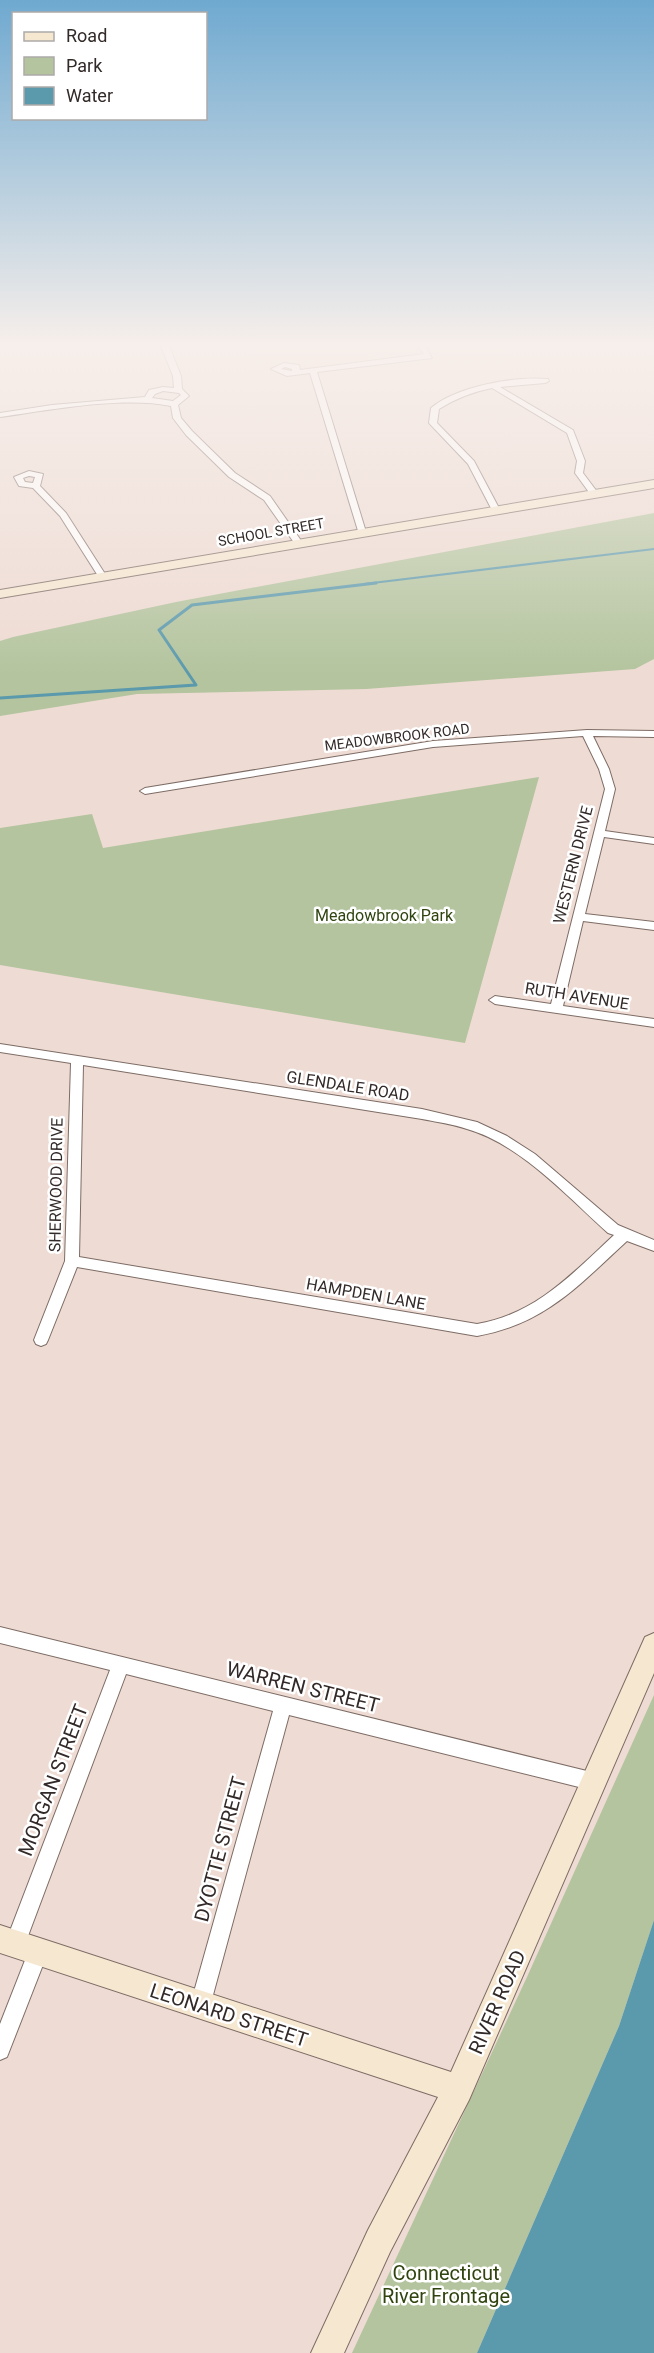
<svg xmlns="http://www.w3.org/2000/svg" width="654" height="2353" font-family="Roboto,sans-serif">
<rect width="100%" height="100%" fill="#eedbd3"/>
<!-- green -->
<g fill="#b3c49e">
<path d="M654,513V659L635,669L366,689L137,694L0,716V641L13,637L176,602Z"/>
<path d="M539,777L465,1043L0,965V828L92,814L103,848Z"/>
<path d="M654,1695V1920L619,2026L477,2353H352L527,1977Z"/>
</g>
<!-- water -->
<path fill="#5b99ac" d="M654,1920V2353H477L619,2026Z"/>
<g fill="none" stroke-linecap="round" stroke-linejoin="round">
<!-- stream-far1 -->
<path stroke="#5b99ac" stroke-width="2" d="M364,584L654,549"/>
<!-- stream -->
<path stroke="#5b99ac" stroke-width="3" d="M0,698L196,685L159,630L192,605L376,583"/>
<defs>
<g id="street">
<path d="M161,346H169L181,376L182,389L189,396L178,405L181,418L192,431L235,473L270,496L302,542L301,544H295L264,500L229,477L186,435L173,418L171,406C122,396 50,410 0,417V413L52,405L145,397L149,390L163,387L174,388L173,376ZM163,391L179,393L181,395L173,401L152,398L155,394Z"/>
<path d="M418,346H425L432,358L317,372L366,532L359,534L310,373L287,376L271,369L284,363L299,365L300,370L424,354ZM285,367L292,369V371L281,369Z"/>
<path d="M548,379L549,381L545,383L500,387L573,430L585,461L583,473L598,493L591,495L575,473L577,461L567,433L492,388C472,392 455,399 439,409L437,423L474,461L500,510L493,512L468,464L429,423L431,408C457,386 515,376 548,379Z"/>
<path d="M29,471L43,474L40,486L66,513L107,577L106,579H100L60,516L33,488L19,486L14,477ZM29,476L35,477L33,483L25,482L23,478Z"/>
<path d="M587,730L654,731V737L593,736L609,769L615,789L605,831L654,838V844L604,837L585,914L654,922V930L583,921L563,1006L654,1019V1027L495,1004L489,1000L495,996L551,1004L605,789L599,769L583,736L433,747L145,794L140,791L145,788L433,741Z"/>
<path d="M0,1044L422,1109L477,1122L507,1136L535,1154L618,1225L654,1240V1251L627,1241C579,1285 545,1324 477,1336L77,1267L48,1340L46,1344L41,1346L36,1344L34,1340L65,1261L71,1063L0,1052ZM83,1065L422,1119C437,1122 453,1124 467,1129C520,1144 568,1197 608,1233L614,1235C572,1274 536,1314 477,1324L79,1257Z"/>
<path d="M0,1627L595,1773L601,1776L604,1782L601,1788L595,1791L289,1715L210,2006L207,2013L200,2016L193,2013L190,2006L273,1711L126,1674L25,1944L22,1951L15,1954L8,1951L5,1944L110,1670L0,1643Z"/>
<path d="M38,1942L45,1945L48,1952L7,2057L0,2060V2024L31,1945Z"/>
</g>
<g id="secondary">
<path d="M654,480V488L0,598V590Z"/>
<path d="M654,1633V1673L469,2100L390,2252L344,2353H311L368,2230L438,2097L0,1953V1925L451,2072L645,1637Z"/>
</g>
</defs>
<!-- street casing -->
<use href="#street" stroke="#7d6c65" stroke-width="2"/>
<!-- secondary casing -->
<use href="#secondary" stroke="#7d6c65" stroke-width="2"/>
<!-- street -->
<use href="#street" fill="#fff" fill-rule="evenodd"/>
<!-- secondary -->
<use href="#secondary" fill="#f6e7d0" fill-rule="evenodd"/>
</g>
<!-- sky -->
<linearGradient id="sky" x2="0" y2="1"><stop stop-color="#6fa9d0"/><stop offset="0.51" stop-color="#f7efeb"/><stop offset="1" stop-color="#f7efeb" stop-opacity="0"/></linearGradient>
<rect width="654" height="675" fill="url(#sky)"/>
<g text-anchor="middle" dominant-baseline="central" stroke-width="5" stroke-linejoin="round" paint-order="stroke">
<!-- far-street labels -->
<g font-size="14" fill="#322a28" stroke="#fff">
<text transform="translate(271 532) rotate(-10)">SCHOOL STREET</text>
<text transform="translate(397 737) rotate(-7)">MEADOWBROOK ROAD</text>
</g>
<!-- street labels -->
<g font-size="16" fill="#322a28" stroke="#fff">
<text transform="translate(573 865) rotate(-76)">WESTERN DRIVE</text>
<text transform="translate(577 996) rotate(9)">RUTH AVENUE</text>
<text transform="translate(348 1086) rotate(9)">GLENDALE ROAD</text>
<text transform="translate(56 1185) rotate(-89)">SHERWOOD DRIVE</text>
<text transform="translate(366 1294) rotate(10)">HAMPDEN LANE</text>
</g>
<!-- park labels -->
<g font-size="16" fill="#30440f" stroke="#fff">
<text x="384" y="915">Meadowbrook Park</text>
</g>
<!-- near-street labels -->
<g font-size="20" fill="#322a28" stroke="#fff">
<text transform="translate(303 1687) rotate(14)">WARREN STREET</text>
<text transform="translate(53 1780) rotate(-69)">MORGAN STREET</text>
<text transform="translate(220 1849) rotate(-75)">DYOTTE STREET</text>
<text transform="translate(497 2002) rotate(-66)">RIVER ROAD</text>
<text transform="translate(229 2015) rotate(18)">LEONARD STREET</text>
</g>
<!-- near-park labels -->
<g font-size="20" fill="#30440f" stroke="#fff">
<text x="446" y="2273">Connecticut<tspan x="446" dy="23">River Frontage</tspan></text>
</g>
</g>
<!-- legend -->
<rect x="12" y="12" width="195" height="108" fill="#ffffff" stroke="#adaaa9" stroke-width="1.5"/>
<rect x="24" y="32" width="30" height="9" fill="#f6e7d0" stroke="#adaaa9" stroke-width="1.5"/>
<text x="66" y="42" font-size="18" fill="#322a28">Road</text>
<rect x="24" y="57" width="30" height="18" fill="#b3c49e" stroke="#adaaa9" stroke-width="1.5"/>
<text x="66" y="72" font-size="18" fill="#322a28">Park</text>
<rect x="24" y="87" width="30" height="18" fill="#5b99ac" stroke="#adaaa9" stroke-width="1.5"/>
<text x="66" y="102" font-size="18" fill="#322a28">Water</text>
</svg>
